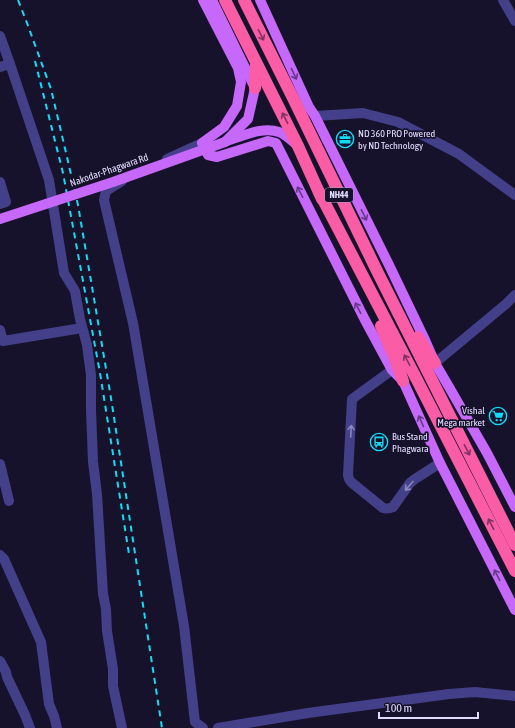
<svg xmlns="http://www.w3.org/2000/svg" width="515" height="728" font-family="'Asap Condensed',sans-serif">
<rect width="100%" height="100%" fill="#17122b"/>
<g fill="none" stroke-linecap="round" stroke-linejoin="round">
<!-- minor -->
<g stroke="#433f88" stroke-width="10">
<path d="M503,0L515,21"/>
<path d="M0,36L10,64"/>
<path d="M0,67L10,64L49,180L64,273L75,291L80,319L87,345L91,375V410L93,462L97,494L103,594L106,609L107,631L113,669V686L122,728"/>
<path d="M315,116L363,113L398,122L459,154L515,195"/>
<path d="M167,159L202,143"/>
<path d="M122,181L106,191L104,200L133,323L184,626L195,722L203,728"/>
<path d="M0,182L6,202L0,204"/>
<path d="M0,330L3,341L82,328"/>
<path d="M435,363L506,304L515,295"/>
<path d="M392,370L352,399L348,475L349,479L351,482L383,508C387,509 389,509 393,507L410,483L415,479L440,463"/>
<path d="M0,464L9,501"/>
<path d="M0,555L4,559L41,642L49,704L54,716L57,728"/>
<path d="M0,661L6,672L7,677L25,715L30,728"/>
<path d="M218,728L308,713L449,694L475,692L515,696"/>
</g>
<!-- major -->
<g stroke="#c668fa" stroke-width="10">
<path d="M203,0L238,68L241,82L237,106L224,127L202,143L208,155L217,157L268,141L276,143L365,320L392,370L403,381L440,463L515,610"/>
<path d="M212,0L255,88L248,119L225,142"/>
<path d="M260,0L309,107L315,116L389,265L425,340L435,363L449,387L487,453L515,507"/>
<path d="M227,141C243,136 263,126 279,132C285,134 291,140 297,145"/>
</g>
<!-- highway -->
<g stroke="#fa5ca5" stroke-width="12">
<path d="M225,0L298,146L322,199"/>
<path d="M244,0L293,98L377,271L515,545"/>
<path d="M255,88L256,63"/>
<path d="M319,192L416,378L515,571"/>
<path d="M381,326L397,363L403,381"/>
<path d="M418,337L423,345L435,363"/>
</g>
<!-- rail -->
<g stroke="#10dcf7" stroke-width="2" stroke-dasharray="6 5" stroke-linecap="butt">
<path d="M18,0L27,23L51,89L67,157L78,205L111,398L162,728"/>
<path d="M35,61L63,173L100,373L129,554"/>
</g>
<!-- major-bridge -->
<path stroke="#c668fa" stroke-width="10" d="M0,219L113,182L225,142"/>
</g>
<!-- one-way arrows -->
<defs><path id="oneway-shaft" d="M-6 0H5M1.5-3L5.5 0L1.5 3" fill="none" stroke-width="1.6" stroke-linecap="round" stroke-linejoin="round"/></defs>
<g stroke="#7d3362">
<use href="#oneway-shaft" transform="translate(261 35) rotate(63)"/>
<use href="#oneway-shaft" transform="translate(285 118) rotate(-117)"/>
<use href="#oneway-shaft" transform="translate(407 360) rotate(-118)"/>
<use href="#oneway-shaft" transform="translate(467 450) rotate(63)"/>
<use href="#oneway-shaft" transform="translate(491 524) rotate(-117)"/>
</g>
<g stroke="#663988">
<use href="#oneway-shaft" transform="translate(294 74) rotate(65)"/>
<use href="#oneway-shaft" transform="translate(300 192) rotate(-117)"/>
<use href="#oneway-shaft" transform="translate(364 215) rotate(64)"/>
<use href="#oneway-shaft" transform="translate(358 308) rotate(-117)"/>
<use href="#oneway-shaft" transform="translate(421 421) rotate(-114)"/>
<use href="#oneway-shaft" transform="translate(497 575) rotate(-117)"/>
</g>
<g stroke="#8b86bd">
<use href="#oneway-shaft" transform="translate(351 431) rotate(-87)"/>
<use href="#oneway-shaft" transform="translate(409 486) rotate(131)"/>
</g>
<!-- icons -->
<defs>
<symbol id="office-ring" viewBox="-11 -11 22 22"><circle r="9.5" fill="#17122b" stroke="#10dcf7" stroke-width="1.5"/><path d="M-6-3h4V-5.5h4V-3h4V5H-6ZM-1-4.5V-3h2v-1.5ZM-6 0V1H6V0Z" fill="#10dcf7"/></symbol>
<symbol id="supermarket-ring" viewBox="-11 -11 22 22"><circle r="9.5" fill="#17122b" stroke="#10dcf7" stroke-width="1.5"/><path d="M-6-5.5h2.5l.6 2H6L4.5 2H-2.5L-4.4-4H-6ZM-1.5 3.2a1.3 1.3 0 1 0 .1 0ZM3 3.2a1.3 1.3 0 1 0 .1 0Z" fill="#10dcf7"/></symbol>
<symbol id="bus-ring" viewBox="-11 -11 22 22"><circle r="9.5" fill="#17122b" stroke="#10dcf7" stroke-width="1.5"/><path d="M-5-6H5V4H4V6H2V4H-2V6H-4V4H-5ZM-3.5-4V0h7V-4ZM-3.5 1.2v1.5H-2V1.2ZM2 1.2v1.5H3.5V1.2Z" fill="#10dcf7"/></symbol>
</defs>
<g fill-rule="evenodd">
<use href="#office-ring" x="335" y="129" width="20" height="20"/>
<use href="#supermarket-ring" x="488" y="406" width="20" height="20"/>
<use href="#bus-ring" x="369" y="432" width="20" height="20"/>
</g>
<g text-anchor="middle" dominant-baseline="central" stroke-width="3.5" stroke-linejoin="round" paint-order="stroke">
<!-- shield labels -->
<rect fill="#17122b" stroke="#a5a0bf" stroke-width="1" x="325" y="188" width="28" height="14" rx="3"/>
<g font-size="9" font-weight="bold" fill="#e2ddfe">
<text x="339" y="195">NH44</text>
</g>
<!-- poi labels -->
<g font-size="10" fill="#e2ddfe" stroke="#17122b" text-anchor="start">
<text x="358" y="133">ND 360 PRO Powered<tspan x="358" dy="12">by ND Technology</tspan></text>
<text x="485" y="410" text-anchor="end">Vishal<tspan x="485" dy="12">Mega market</tspan></text>
<text x="392" y="436">Bus Stand<tspan x="392" dy="12">Phagwara</tspan></text>
</g>
<!-- street labels -->
<g font-size="10" fill="#e2ddfe" stroke="#17122b">
<text transform="translate(109 170) rotate(-19)">Nakodar-Phagwara Rd</text>
</g>
</g>
<!-- scale -->
<path d="M379 712v6h99v-6" fill="none" stroke="#e2ddfe" stroke-width="2"/>
<text x="385" y="712" font-size="12" fill="#e2ddfe" stroke="#17122b" stroke-width="3" paint-order="stroke">100 m</text>
</svg>
